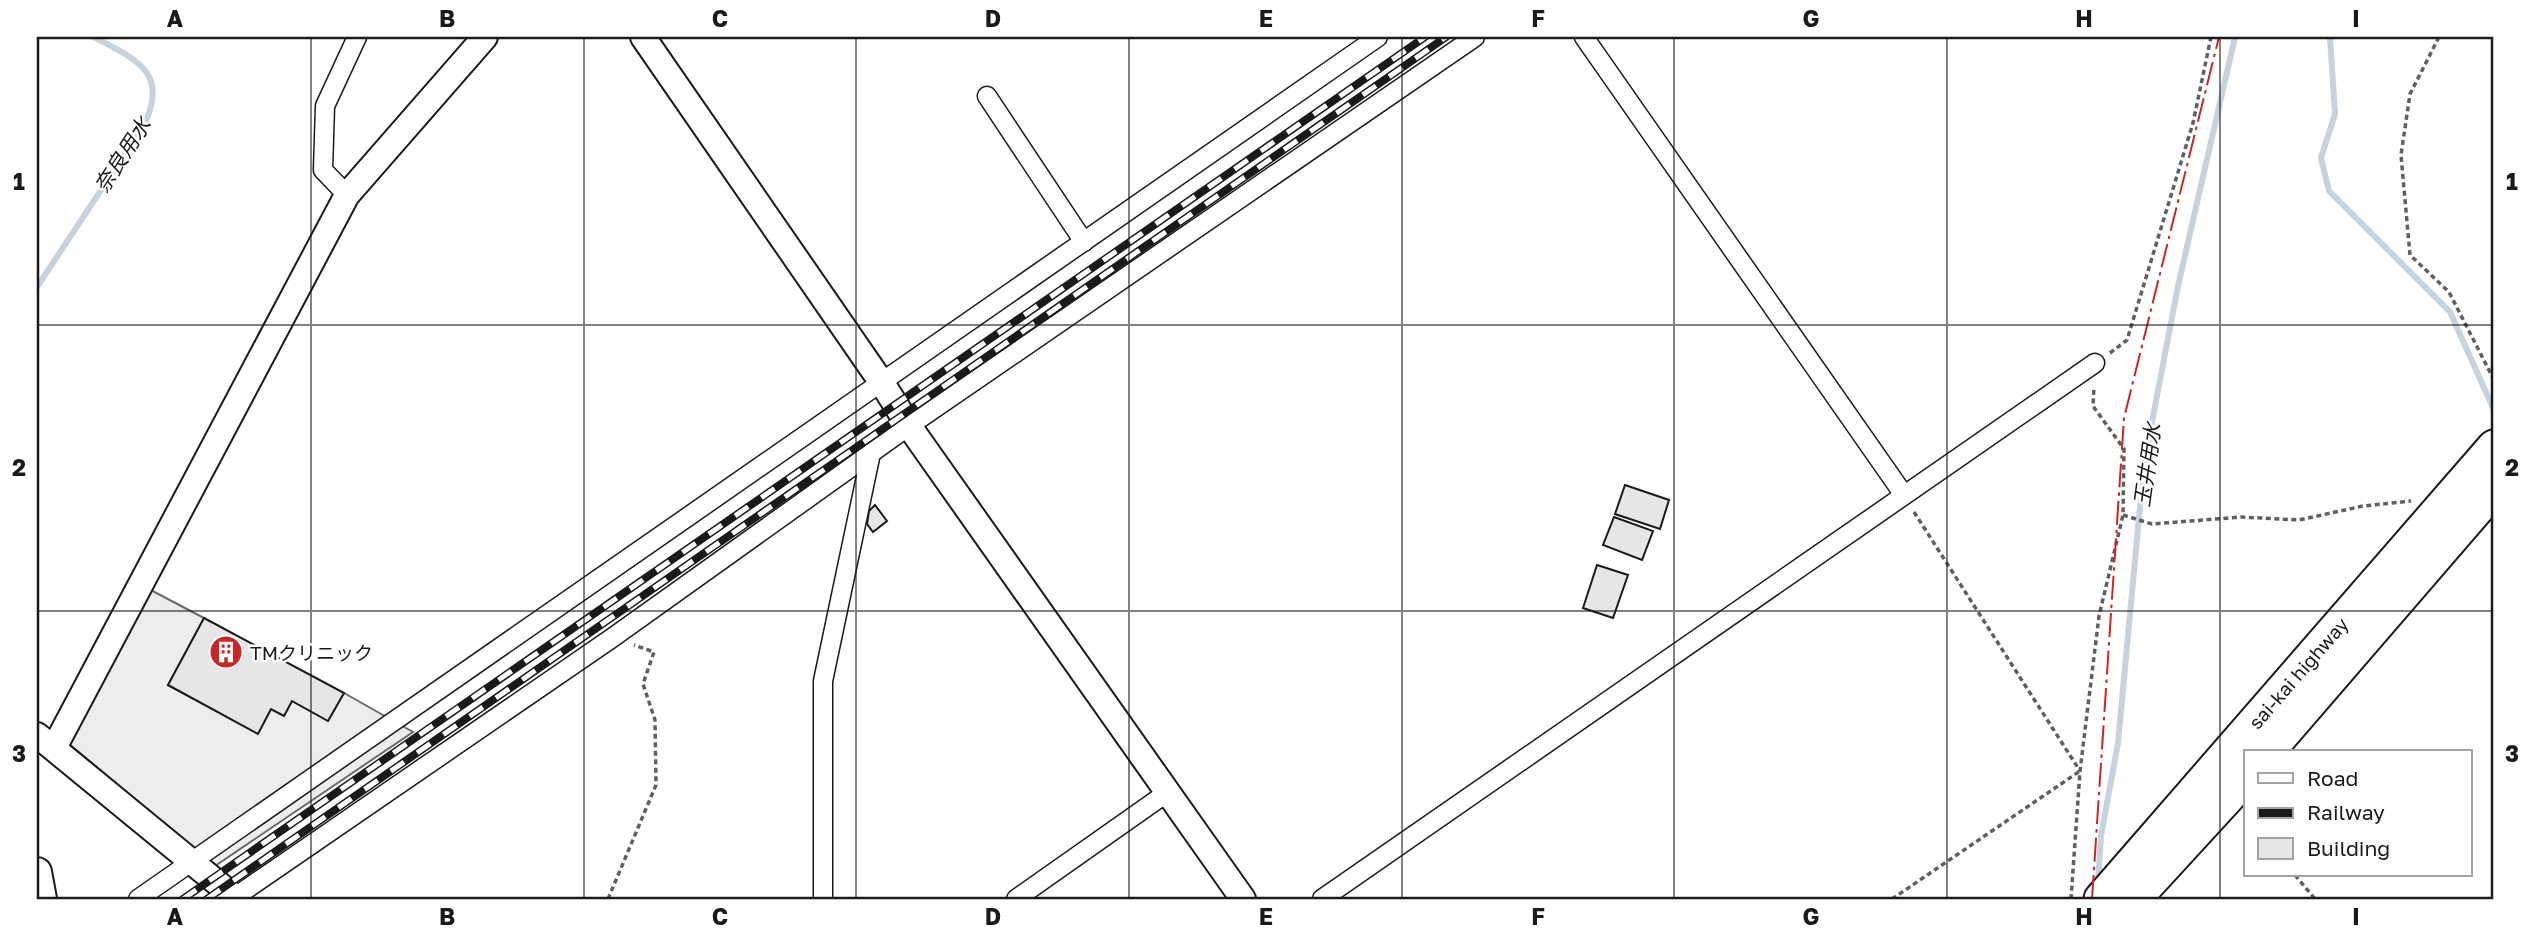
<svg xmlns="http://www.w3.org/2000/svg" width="2531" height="936" font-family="'Golos Text','Noto Sans JP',sans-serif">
<rect width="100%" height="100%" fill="#fff"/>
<!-- parking -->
<path fill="#ededed" stroke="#6a6a6a" stroke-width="2" d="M145,587L204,618L168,685L258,733L271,709L284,716L292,701L328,721L344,693L413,732L215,866L62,738Z"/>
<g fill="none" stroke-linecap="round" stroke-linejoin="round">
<!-- stream -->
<g stroke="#c6d2dc" stroke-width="6">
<path d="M2330,37L2335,114L2321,158L2329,191L2450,312L2494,410"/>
<path d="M37,287L144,125C170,72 135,59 94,37"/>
<path d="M2098,883L2101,836L2118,743L2144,464L2178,286L2235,37"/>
</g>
</g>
<!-- building -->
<g fill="#e6e6e6" stroke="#1a1a1a" stroke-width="2">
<path d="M1625,485L1669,500L1660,529L1615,514Z"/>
<path d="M875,505L887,521L873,532L867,524L869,511Z"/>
<path d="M1614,517L1653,531L1642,560L1603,545Z"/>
<path d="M1597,565L1628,575L1613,618L1583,608Z"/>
<path d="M204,618L344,693L328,721L292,701L284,716L271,709L258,734L168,685Z"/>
</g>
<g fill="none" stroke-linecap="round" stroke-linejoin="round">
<defs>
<g id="street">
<path d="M1584,37L1904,495"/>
<path d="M987,96L1084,242"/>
<path d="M347,195L323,170L325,106L357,37"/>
<path d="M138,899L1378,37"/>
<path d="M232,899L612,638L909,426L1475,37"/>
<path d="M823,899V681L871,453"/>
<path d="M1016,899L1168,792"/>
<path d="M1322,899L2095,363"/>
</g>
<g id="secondary">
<path d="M643,37L882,383L909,426L1243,899"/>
<path d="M37,735L237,899"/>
<path d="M54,748L347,195L485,37"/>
</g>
<path id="primary" d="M37,872L42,899"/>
<g id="highway">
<path d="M2267,752L2494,489"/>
<path d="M2101,899L2494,447"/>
<path d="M2134,899L2246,777"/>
</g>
</defs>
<!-- street casing -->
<use href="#street" stroke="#1a1a1a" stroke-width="21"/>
<!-- secondary casing -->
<use href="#secondary" stroke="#1a1a1a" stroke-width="28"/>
<!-- primary casing -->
<use href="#primary" stroke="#1a1a1a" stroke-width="32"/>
<!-- highway casing -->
<use href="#highway" stroke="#1a1a1a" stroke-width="37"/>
<!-- path -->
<g stroke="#5f5f5f" stroke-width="3.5" stroke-dasharray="5 3.5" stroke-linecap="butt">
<path d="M2439,37L2410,94L2401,155L2410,255L2449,292L2494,380"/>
<path d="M2110,353L2127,340L2193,123L2211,37"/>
<path d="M1914,512L2080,771"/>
<path d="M2123,515L2152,524L2241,517L2299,520L2363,506L2411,501"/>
<path d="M2295,875L2315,899"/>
<path d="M608,899L656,785L655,720L643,684L654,652L634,645"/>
<path d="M1892,899L2080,771"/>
<path d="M2071,899L2080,771L2099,616L2123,515L2124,449L2093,406L2094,387"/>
</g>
<!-- street -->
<use href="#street" stroke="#fff" stroke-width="18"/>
<!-- secondary -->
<use href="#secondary" stroke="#fff" stroke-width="24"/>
<!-- primary -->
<use href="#primary" stroke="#fff" stroke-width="28"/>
<!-- highway -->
<use href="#highway" stroke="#fff" stroke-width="33"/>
<defs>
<g id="rail">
<path d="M183,899L1425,37"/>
<path d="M207,899L1446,37"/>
</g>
</defs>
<!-- rail casing -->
<use href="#rail" stroke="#1a1a1a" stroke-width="8"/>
<!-- rail -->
<use href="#rail" stroke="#fff" stroke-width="5" stroke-dasharray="16" stroke-linecap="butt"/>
<!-- power -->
<path stroke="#c62828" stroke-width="2" stroke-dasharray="24 5 3.5 5" stroke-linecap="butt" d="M2092,899L2124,418L2219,37"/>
</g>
<!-- grid -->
<path fill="none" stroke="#1a1a1a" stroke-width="2" stroke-opacity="0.55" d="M311,37V899M584,37V899M856,37V899M1129,37V899M1402,37V899M1674,37V899M1947,37V899M2220,37V899M37,325H2494M37,611H2494"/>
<!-- icons -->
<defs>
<symbol id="building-disc" viewBox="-11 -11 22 22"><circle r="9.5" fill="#c62828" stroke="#fff"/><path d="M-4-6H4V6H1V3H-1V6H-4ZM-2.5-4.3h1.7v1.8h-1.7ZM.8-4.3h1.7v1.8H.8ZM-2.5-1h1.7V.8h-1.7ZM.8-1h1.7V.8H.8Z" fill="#fff"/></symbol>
</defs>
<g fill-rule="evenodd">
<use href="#building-disc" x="207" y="633" width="38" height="38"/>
</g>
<g text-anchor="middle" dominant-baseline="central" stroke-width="5" stroke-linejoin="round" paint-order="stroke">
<!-- poi labels -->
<g font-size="19" fill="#1a1a1a" stroke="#fff" text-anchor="start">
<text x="250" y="652">TMクリニック</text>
</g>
<!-- street labels -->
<g font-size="19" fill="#1a1a1a" stroke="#fff">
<text transform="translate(2298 673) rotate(-49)">sai-kai highway</text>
</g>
<!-- water labels -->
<g font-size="21" font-style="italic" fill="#1a1a1a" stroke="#fff">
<text transform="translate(122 155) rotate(-57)">奈良用水</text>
<text transform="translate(2147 465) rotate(-82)">玉井用水</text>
</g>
</g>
<!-- border -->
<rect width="2531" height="936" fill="none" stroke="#ffffff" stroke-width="77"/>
<!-- legend -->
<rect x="2244" y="750" width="228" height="126" fill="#ffffff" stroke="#a3a3a3" stroke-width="2"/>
<rect x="2258" y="773" width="35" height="10" fill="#ffffff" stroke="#a3a3a3" stroke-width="2"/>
<text x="2307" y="786" font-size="21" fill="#1a1a1a">Road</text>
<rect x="2258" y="808" width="35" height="10" fill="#1a1a1a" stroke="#a3a3a3" stroke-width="2"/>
<text x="2307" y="820" font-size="21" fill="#1a1a1a">Railway</text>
<rect x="2258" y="838" width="35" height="21" fill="#e6e6e6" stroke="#a3a3a3" stroke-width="2"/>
<text x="2307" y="856" font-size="21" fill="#1a1a1a">Building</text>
<rect x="38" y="38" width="2454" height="860" fill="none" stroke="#1a1a1a" stroke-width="2.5"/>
<g font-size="23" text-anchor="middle" font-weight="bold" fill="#1a1a1a">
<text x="175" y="27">A</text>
<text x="447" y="27">B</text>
<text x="720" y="27">C</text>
<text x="993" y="27">D</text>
<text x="1266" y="27">E</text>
<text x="1538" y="27">F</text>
<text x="1811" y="27">G</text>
<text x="2084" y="27">H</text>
<text x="2356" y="27">I</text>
<text x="19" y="190">1</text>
<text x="2512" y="190">1</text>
<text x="19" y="476">2</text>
<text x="2512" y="476">2</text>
<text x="19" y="762">3</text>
<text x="2512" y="762">3</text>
<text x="175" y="925">A</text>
<text x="447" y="925">B</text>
<text x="720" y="925">C</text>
<text x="993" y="925">D</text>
<text x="1266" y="925">E</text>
<text x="1538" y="925">F</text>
<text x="1811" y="925">G</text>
<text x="2084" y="925">H</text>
<text x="2356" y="925">I</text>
</g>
</svg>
